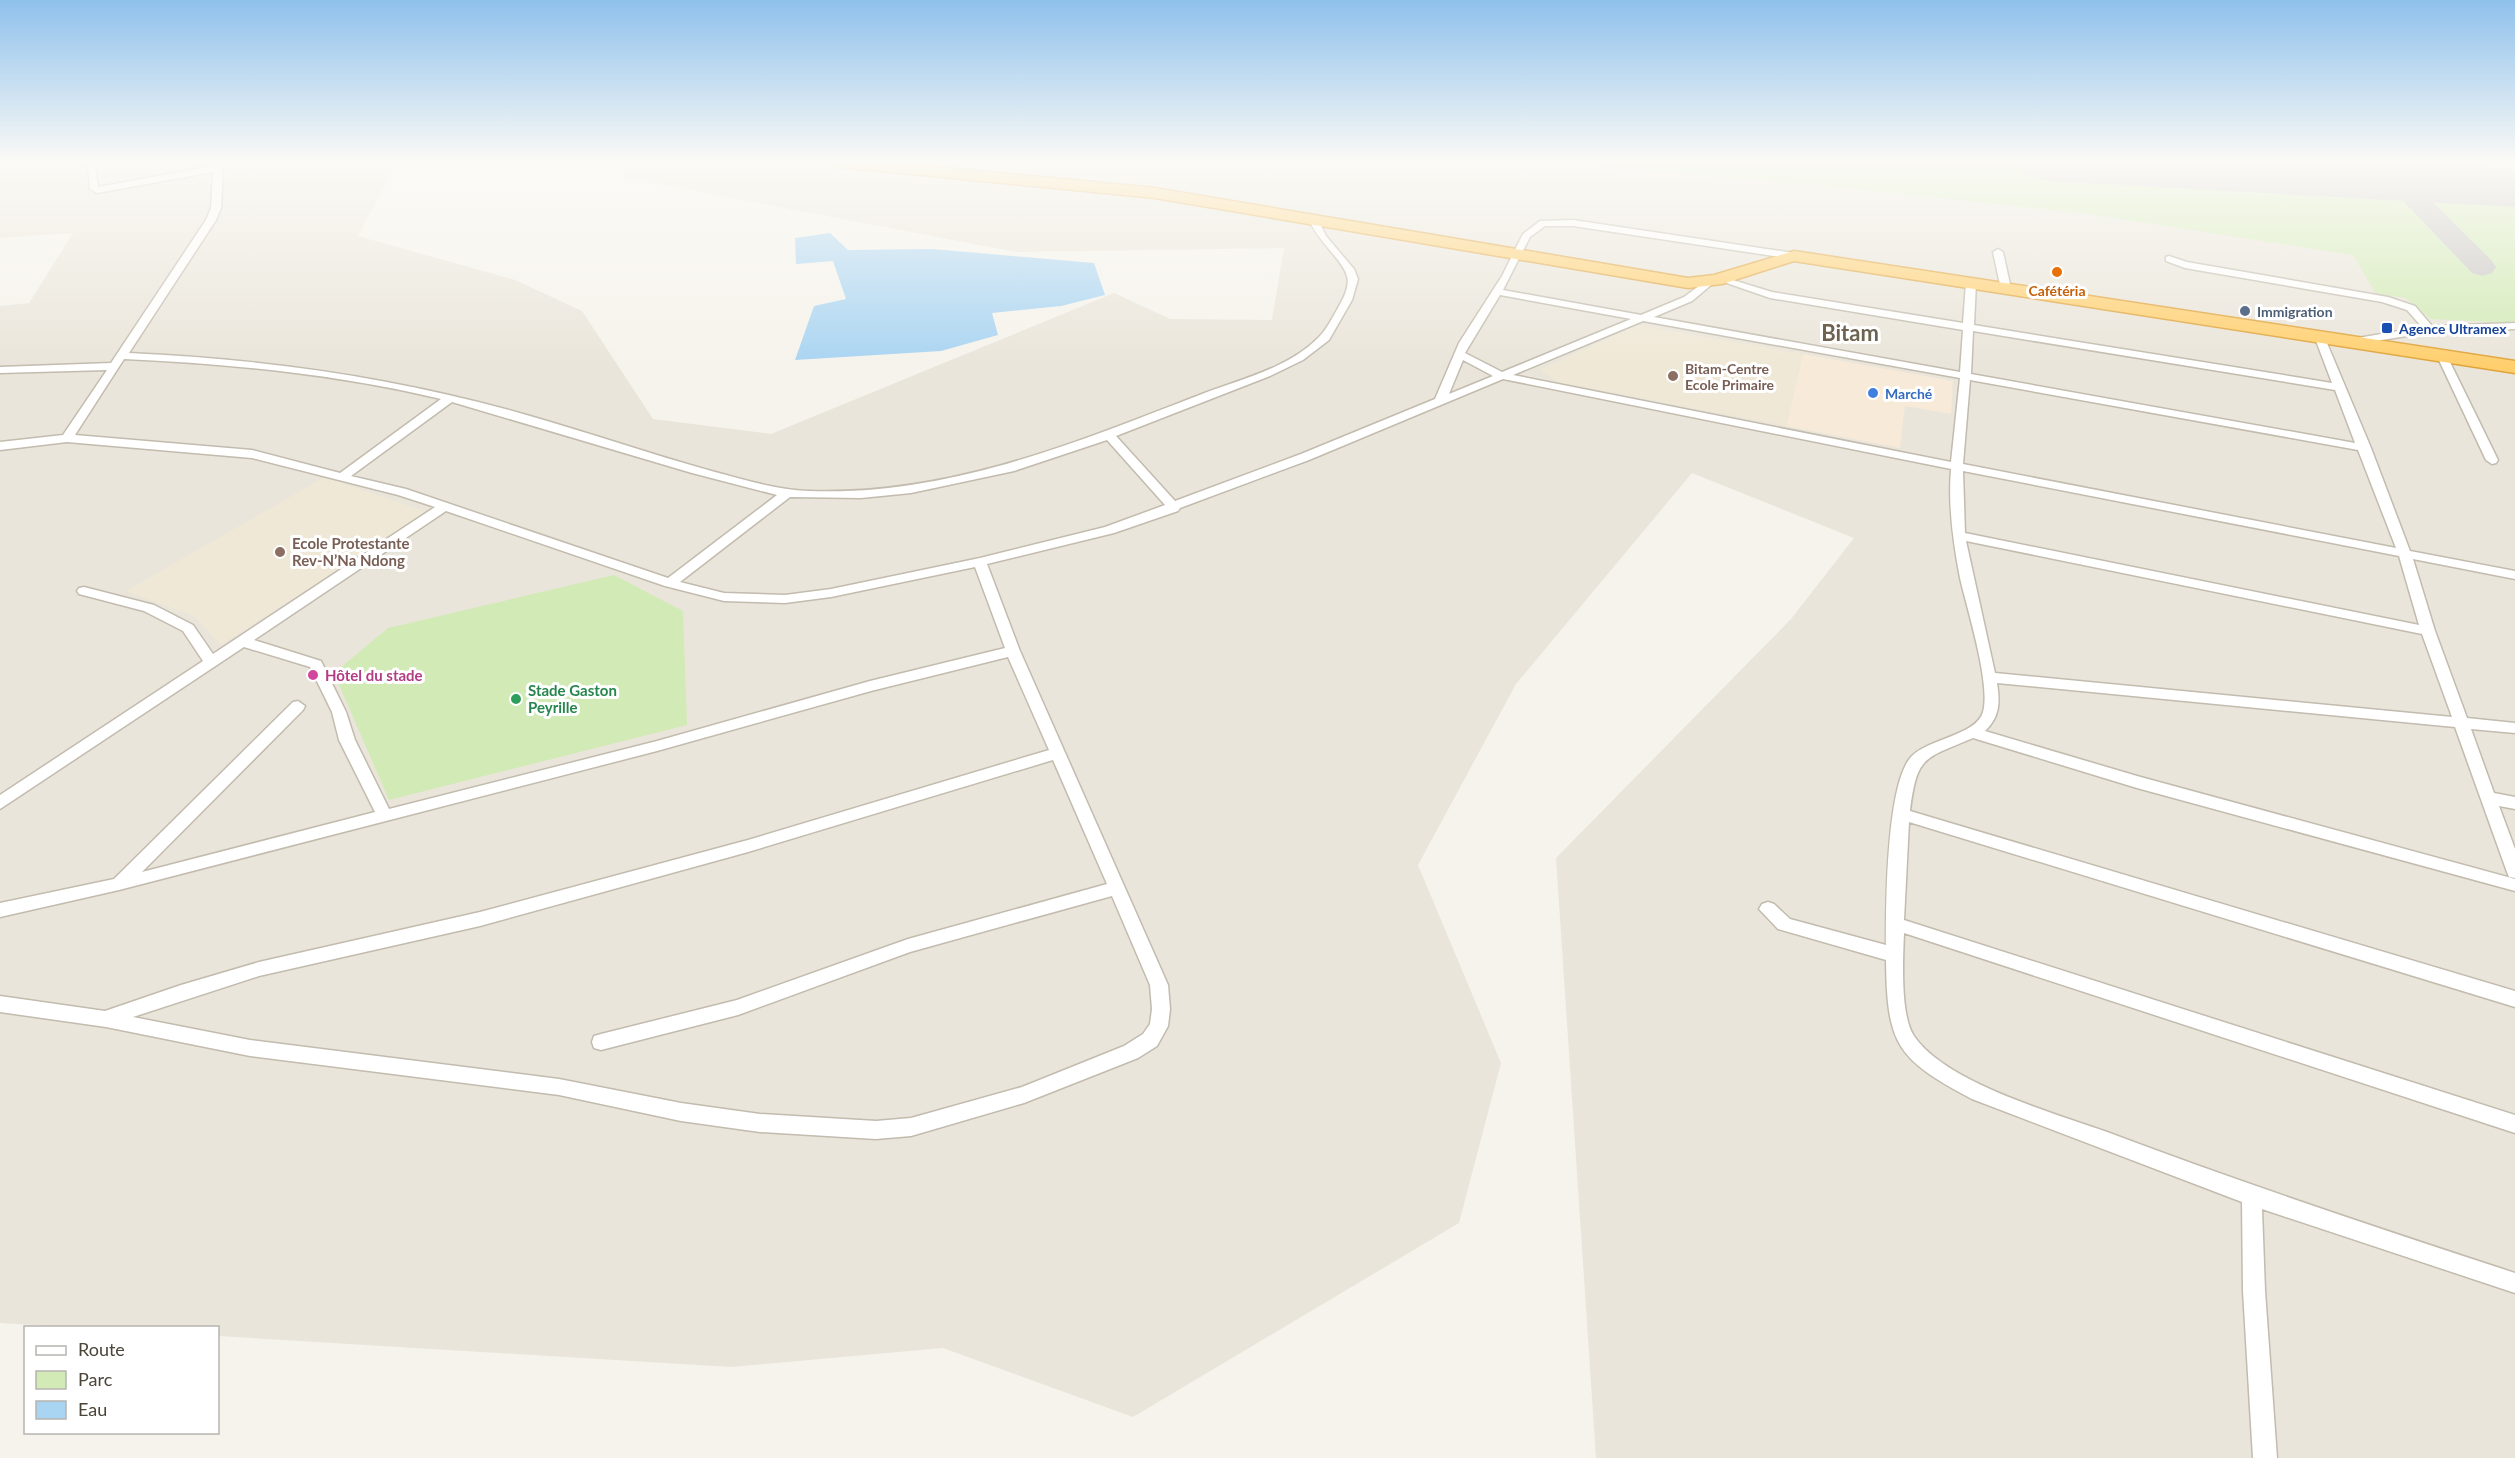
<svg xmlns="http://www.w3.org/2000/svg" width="2515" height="1458" font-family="Lato,sans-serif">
<rect width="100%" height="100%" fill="#f6f3ec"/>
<!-- residential -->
<path fill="#eae5da" d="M0,162H397L358,236L515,280L582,311L653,419L771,434L1114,293L1170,319L1272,320L1284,248L1016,252L622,177L624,162H2515V1458H1596L1556,858L1791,619L1854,538L1692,473L1516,684L1418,865L1501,1063L1459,1223L1133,1417L943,1348L731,1367L218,1336V1328H80L0,1323V306L29,303L73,233L0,238Z"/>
<!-- commercial -->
<path fill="#f7ead8" d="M1803,354L1953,381L1951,414L1905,406L1900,448L1786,426Z"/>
<!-- education -->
<g fill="#efe8d6">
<path d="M1637,325L1803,354L1786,426L1559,382L1540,370Z"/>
<path d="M325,477L426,512L221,645L194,616L126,591Z"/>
</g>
<!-- green -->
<g fill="#d2eab5">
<path d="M1549,162H2260L2515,177V323L2431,319L2405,298L2376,294L2353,255L2082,213L1837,187Z"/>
<path d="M614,575L683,611L687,725L389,800L334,673L388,628Z"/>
</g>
<!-- water -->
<path fill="#a9d4f2" d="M830,233L848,250L932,249L1094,263L1105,295L1061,306L992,313L998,335L941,351L795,360L814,306L846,299L833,261L796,264L795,238Z"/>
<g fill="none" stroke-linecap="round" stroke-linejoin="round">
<!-- taxiway -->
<path fill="#c8c6c3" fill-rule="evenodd" d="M2399,174L2408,177L2492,261L2496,267L2492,273L2482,276L2472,273L2390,187L2386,182L2390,177Z"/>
<!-- runway -->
<path fill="#c8c6c3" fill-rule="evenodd" d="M2018,162H2390L2515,169V207L2049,181L2027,175Z"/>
<defs>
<g id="street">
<path d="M214,162H222L223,168L221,208L216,220L129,353C263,359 394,377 523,414C587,432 650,454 715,472C746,480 777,490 809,491C948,496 1075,443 1202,394C1241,379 1289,368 1319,337C1327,329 1332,318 1338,308C1343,299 1350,287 1347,276C1343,260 1317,241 1309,219L1314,216L1317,217L1326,236L1354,269L1358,279L1352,300L1329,340L1303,360L1270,376L1116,436L1175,501L1301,454L1435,399L1459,343L1502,276L1523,234L1540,221L1573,220L1794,253L1799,256L1794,259L1573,226H1545L1530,237L1503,290L1641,315L1684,297L1707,280L1711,281V285L1692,301L1654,317L1960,372L1963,330L1770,298L1718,280L1723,277L1772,292L1963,323L1966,283L1971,280L1976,283L1974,325L2332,383L2315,338L2324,336L2371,448L2410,551L2515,571V579L2413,559L2435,631L2467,718L2515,723V733L2471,729L2494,793L2515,797V809L2499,806L2515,849V878L2509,877L2507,872L2455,727L1997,683C2000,702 2000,717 1985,731L2137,776L2515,879V891L2137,788L1973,738C1925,759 1917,754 1910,811L2515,991V1007L1909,822L1904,920L2515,1115V1133L1904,933C1903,959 1900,1015 1914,1036C1946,1083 2054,1113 2107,1132C2242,1183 2378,1228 2515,1273V1293L2262,1209L2265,1291L2277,1458H2253L2243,1291L2242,1202L1972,1099C1897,1059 1887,1046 1886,960L1778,929L1759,909L1762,904L1768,902L1774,904L1790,919L1886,945C1886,906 1886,785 1911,757C1927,739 1977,735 1983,712C1991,684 1967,609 1960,578C1953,542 1948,506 1951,469L1503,379L1309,460L1180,508L1178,511L1114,533L987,564L1020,651L1168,985L1170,1009L1168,1026L1157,1046L1138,1058L1024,1103L911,1136L876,1139L760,1132L681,1121L559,1095L250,1056L106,1027L0,1012V996L105,1011L181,985L259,962L480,912L748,840L1049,750L1008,657L871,691L657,751L119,890L0,917V903L114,879L293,702L298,701L305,706L303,710L142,872L375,812L339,740L332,712L310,667L244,647L0,809V795L203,661L183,631L144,611L79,594L77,591L79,588L84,587L154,605L193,625L213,654L435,507L398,495L252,458L67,442L0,450V442L63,435L107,370L0,373V367L111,363L206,220L211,208L213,172L97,193L90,189L88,165L95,167L98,187L213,166ZM1500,295L1631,319L1502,372L1465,353ZM1643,321L1960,378L1951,462L1513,375ZM1973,331L2335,390L2355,443L1971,374ZM124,359C231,364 337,374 441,399L340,473L252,450L75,435ZM1463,360L1493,376L1449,394ZM1970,380L2358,450L2396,548L1963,464ZM452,402L692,473L777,495L668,578L406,489L351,476ZM1107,440L1165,505L1105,527L980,558L831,589L785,595L724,593L680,582L790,497L861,498L911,493L1014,471ZM1963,471L2399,556L2419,625L1965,533ZM446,511L665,586L724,601L785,603L831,597L975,567L1005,648L870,681L657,741L389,809L355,740L346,712L321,661L254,640ZM1966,541L2422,634L2452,717L1995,673ZM1053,760L1107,884L908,939L737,1000L601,1034L594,1036L592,1042L594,1048L601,1050L738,1015L910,952L1112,896L1150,985L1152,1009L1150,1024L1143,1034L1124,1046L1022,1087L911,1118L876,1121L760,1114L681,1103L559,1079L250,1040L133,1017L259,976L480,926L748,852Z"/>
<path d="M1998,249L2003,252L2011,289L2006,292L2001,289L1993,252Z"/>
<path d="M2169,256L2187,262L2388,297L2415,306L2432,326L2515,323V329L2432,332L2350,345L2346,344V340L2422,327L2407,310L2382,302L2185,268L2166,261V257Z"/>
<path d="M2442,353L2447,356L2498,460L2496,463L2492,464L2486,460L2437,356Z"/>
</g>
<path id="highway" d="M831,162H885L1155,188L1688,278L1714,275L1794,251L2515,361V373L1794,261L1722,284L1688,288L1155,198L839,167Z"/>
</defs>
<!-- street casing -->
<use href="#street" stroke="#c2bbae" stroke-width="3"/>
<!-- highway casing -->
<use href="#highway" stroke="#e0a43c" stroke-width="3"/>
<!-- street -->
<use href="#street" fill="#fff" fill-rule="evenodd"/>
<!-- highway -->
<use href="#highway" fill="#ffcf6e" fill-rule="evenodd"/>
</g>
<!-- sky -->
<linearGradient id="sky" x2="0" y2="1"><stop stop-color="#8fc1ec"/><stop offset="0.44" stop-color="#fbfaf6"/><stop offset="1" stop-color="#fbfaf6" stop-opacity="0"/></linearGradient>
<rect width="2515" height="366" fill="url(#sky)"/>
<!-- markers -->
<circle fill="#e8710a" stroke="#fff" stroke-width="2" cx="2057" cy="272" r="6"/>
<circle fill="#5c6f8a" stroke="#fff" stroke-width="2" cx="2245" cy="311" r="6"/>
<rect fill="#1a4fb4" stroke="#fff" stroke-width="2" x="2381" y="322" width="12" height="12" rx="3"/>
<g fill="#8d6e63" stroke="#fff" stroke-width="2">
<circle cx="1673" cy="376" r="6"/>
<circle cx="280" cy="552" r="6"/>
</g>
<circle fill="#3f7fe0" stroke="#fff" stroke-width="2" cx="1873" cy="393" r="6"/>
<circle fill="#d1479c" stroke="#fff" stroke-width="2" cx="313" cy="675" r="6"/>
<circle fill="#2e9e5b" stroke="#fff" stroke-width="2" cx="516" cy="699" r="6"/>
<g text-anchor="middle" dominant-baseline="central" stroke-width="6" stroke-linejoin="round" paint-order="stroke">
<!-- far-food labels -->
<g font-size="14" font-weight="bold" fill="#c56008" stroke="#fff">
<text x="2057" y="290">Cafétéria</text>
</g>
<!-- far-service labels -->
<g font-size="14" font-weight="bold" fill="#4e5e75" stroke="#fff" text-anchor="start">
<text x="2257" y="311">Immigration</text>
</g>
<!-- far-transit labels -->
<g font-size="14" font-weight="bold" fill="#164399" stroke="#fff" text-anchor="start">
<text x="2399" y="328">Agence Ultramex</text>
</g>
<!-- far-education labels -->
<g font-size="14" font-weight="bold" fill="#785e54" stroke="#fff" text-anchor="start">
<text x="1685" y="368">Bitam-Centre<tspan x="1685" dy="16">Ecole Primaire</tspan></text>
</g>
<!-- far-shop labels -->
<g font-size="14" font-weight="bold" fill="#366cbe" stroke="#fff" text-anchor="start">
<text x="1885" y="393">Marché</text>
</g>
<!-- education labels -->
<g font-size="15" font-weight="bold" fill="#785e54" stroke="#fff" text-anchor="start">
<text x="292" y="543">Ecole Protestante<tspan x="292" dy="17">Rev-N’Na Ndong</tspan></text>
</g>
<!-- hotel labels -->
<g font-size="15" font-weight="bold" fill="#b23c85" stroke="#fff" text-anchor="start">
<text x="325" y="675">Hôtel du stade</text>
</g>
<!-- leisure labels -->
<g font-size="15" font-weight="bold" fill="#27864d" stroke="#fff" text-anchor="start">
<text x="528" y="690">Stade Gaston<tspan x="528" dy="17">Peyrille</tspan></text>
</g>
<!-- far-town labels -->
<g font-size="22" font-weight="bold" fill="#6e6250" stroke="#fff">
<text x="1850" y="332">Bitam</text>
</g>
</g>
<!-- legend -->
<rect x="24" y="1326" width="195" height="108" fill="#ffffff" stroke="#b7b4b0" stroke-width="1.5"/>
<rect x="36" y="1346" width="30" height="9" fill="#ffffff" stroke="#b7b4b0" stroke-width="1.5"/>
<text x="78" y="1356" font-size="18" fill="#4b4439">Route</text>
<rect x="36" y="1371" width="30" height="18" fill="#d2eab5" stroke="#b7b4b0" stroke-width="1.5"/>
<text x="78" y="1386" font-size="18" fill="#4b4439">Parc</text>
<rect x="36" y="1401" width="30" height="18" fill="#a9d4f2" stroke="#b7b4b0" stroke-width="1.5"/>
<text x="78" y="1416" font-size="18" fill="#4b4439">Eau</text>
</svg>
